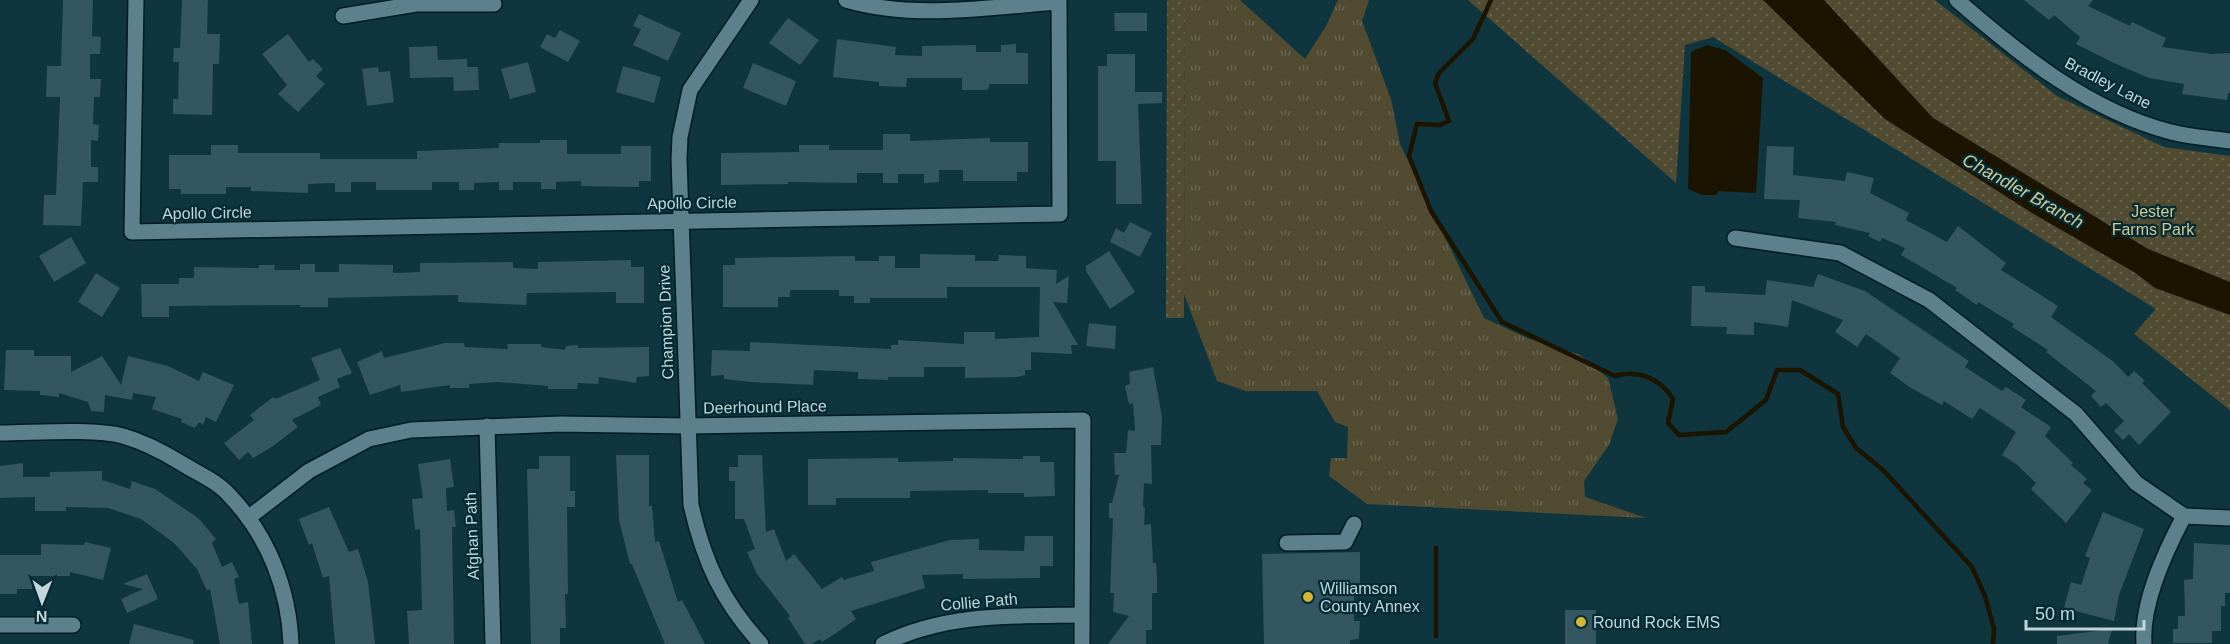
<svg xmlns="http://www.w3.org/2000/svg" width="2230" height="644" font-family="Helvetica,sans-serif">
<defs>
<pattern id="grass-tufts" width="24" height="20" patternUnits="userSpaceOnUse" patternTransform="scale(1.5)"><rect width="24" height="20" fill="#514b32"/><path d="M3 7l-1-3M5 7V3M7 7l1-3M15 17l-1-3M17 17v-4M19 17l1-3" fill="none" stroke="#68644f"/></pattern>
<pattern id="park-dots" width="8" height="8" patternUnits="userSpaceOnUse" patternTransform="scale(1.5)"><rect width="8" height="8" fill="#514b32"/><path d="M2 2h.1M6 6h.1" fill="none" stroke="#68644f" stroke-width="1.8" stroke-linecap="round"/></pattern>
</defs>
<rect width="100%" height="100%" fill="#0f353e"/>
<!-- grass -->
<path fill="url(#grass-tufts)" d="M1185,0H1240L1305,59L1326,26L1338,0H1369L1362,21L1391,99L1400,144L1484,318L1527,338L1580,355L1608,378L1618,419L1609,445L1584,481L1585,497L1646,518L1367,504L1329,476L1331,458H1347L1348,427L1335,422L1317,391H1246L1217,381L1184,294Z"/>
<!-- park -->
<g fill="url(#park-dots)">
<path d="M1167,0H1185L1184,318H1166Z"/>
<path d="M1468,0H1935L2057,96L2164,147L2230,156V410L2134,334L2156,309L1713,37L1685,45L1676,183Z"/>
</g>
<!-- water -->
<g fill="#1a1400">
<path d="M1763,0H1824L1933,118L2148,249L2230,282V315L2155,288L2134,272L2032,213L1885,119Z"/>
<path d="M1707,45L1725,50L1763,78L1756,193L1718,191L1717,195H1702L1688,189L1691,52Z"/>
</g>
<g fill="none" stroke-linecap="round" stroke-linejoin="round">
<!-- stream -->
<g stroke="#1a1400" stroke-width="4.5">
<path d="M1491,0L1473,39L1439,73L1435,83L1449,121L1440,125L1417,124L1409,156L1431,211L1502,322L1615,376C1638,369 1661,379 1673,399L1668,423L1679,435L1726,432L1766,400L1777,370H1800L1838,394L1843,427L1856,448L1882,469L1972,567L1985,596L1994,629L1993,644"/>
<path d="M1436,636V548"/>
</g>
</g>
<!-- building -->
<g fill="#335660">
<path d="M63,0H93L92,36L101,37L100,54H90V79H101L100,97H94L93,124L99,125L98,141L91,140V167H98V182H83L81,226L43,225L44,195H56L60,97H46L47,66H61Z"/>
<path d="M182,0H208L207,34H220L219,64H213L212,115L173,114V99H178L179,62H173L174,48H180Z"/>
<path d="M2024,0H2093L2088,6L2130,26L2132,22L2166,38L2162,47L2212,54L2230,53V93H2228L2227,100L2182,94L2184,84L2149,78L2114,63L2076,44L2080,37L2054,15L2049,20Z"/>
<path d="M1114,13H1147V31H1115Z"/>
<path d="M639,14L681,33L668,61L633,45L641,29L633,26Z"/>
<path d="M788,18L819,40L800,65L769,43Z"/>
<path d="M560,30L580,41L568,62L540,47L547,34L555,38Z"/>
<path d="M288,34L309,62L313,59L323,69L316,76L325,84L298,112L278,94L287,85L262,54Z"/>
<path d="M837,39L896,47L895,55L922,56V46L976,45V52H1001V45L1016,44V53H1028V84H989V88L986,90H962V78H907L906,87L879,86V82L833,77Z"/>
<path d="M437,46L438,60L467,59V67H478L479,90L454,91L453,77L410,78L409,47Z"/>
<path d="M1107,54H1135V92H1162V103L1138,104L1142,204H1116V161H1098V66H1107Z"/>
<path d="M528,62L536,92L510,99L501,69Z"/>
<path d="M753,63L796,81L786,106L743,88Z"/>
<path d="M623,66L661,77L654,103L616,92Z"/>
<path d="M378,67L379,72L390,71L394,102L367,106L362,69Z"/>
<path d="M883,134H910V141L990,138V142H1028V172H1017V181H963V170H939V182L924,183V174H898V183H883V173H857V183L788,182V184L721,185V153L799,152V145H829V150H883Z"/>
<path d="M540,140H567V154H621V146H651V181H639V187L581,186V181L556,182V189H541V182H513V190H499V182L474,183V190H459V182H432V190H376V182H351V192H335V183L308,184V193L251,191V187H226V194H181V189H169V155H211V145H238V153H320V159H417V151L499,148V143H540Z"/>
<path d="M1767,146L1794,147L1793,175L1845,181L1847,172L1874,178L1870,193L1909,213L1906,220L1947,242L1958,226L2006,263L2001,270L2058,306L2051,317L2114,362L2128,377L2134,371L2145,381L2142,383L2171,412L2139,445L2129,434L2123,440L2114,431L2124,421L2106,403L2101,407L2091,396L2096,391L2046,352L2048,350L2012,327L2014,324L1978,302L1977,305L1955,290L1957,288L1901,255L1905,248L1882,238L1880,242L1868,236L1870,233L1835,225L1836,222L1798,218L1800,200L1764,199Z"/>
<path d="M1130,222L1152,233L1140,257L1110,242L1116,228L1124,233Z"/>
<path d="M71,237L86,263L54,282L39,256Z"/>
<path d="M1109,251L1135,292L1110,309L1086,271V266Z"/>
<path d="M920,254L975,255V261H998L999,255L1026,256V268L1057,270L1056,284L1069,276L1067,303L1053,302L1078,345H1071L1072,354L1031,352V370H1025V375L1017,377L965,378V367H924V377H888V380L858,379V372L814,370L813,385L750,382L724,379V375L711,376L712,350L750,351V342L891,349V345H898V340L964,344V332H995V339L1039,337L1040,287H947V298H870V303H854V296H839V290H790V297H778V307H723V265H735V258L855,256V261H879V256H895V268H920Z"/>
<path d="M631,260V267H644V303H616V292L527,293L526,305L458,302V295L405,296L328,298V307H300V305L169,306V317H142L141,284H179V278H194V267L259,268V265H275L274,270H300V264H315V272H339V264L393,265V273L420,272V263L513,262V268L538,269V262Z"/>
<path d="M96,273L120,288L102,317L78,302Z"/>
<path d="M1818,274L1865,291L1969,361L1965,367L2002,391L2006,387L2026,400L2021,407L2051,427L2045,436L2073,463L2071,465L2087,479L2083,483L2092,490L2066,523L2031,489L2036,483L2016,464L2002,455L2016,432L1980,408L1972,419L1944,401L1942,405L1911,388L1890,373L1900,358L1866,334L1857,347L1835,332L1843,320L1792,300L1788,327L1754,322V335L1726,334L1727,327L1691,326L1692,286H1705V292L1765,295L1767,280L1813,287Z"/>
<path d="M1089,323L1116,326L1115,349L1086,346Z"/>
<path d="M445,343H464L465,347L508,349L507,344H541V347L565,350L566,346L578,345V348L649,347V376L637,377L636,383L599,377L598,384L578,383L577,389H548V386L497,382L469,384V388H450V385L401,392L400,385L370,395L357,362L382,351L384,358Z"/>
<path d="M340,348L352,373L337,379L340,387L318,397L321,405L292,420L298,427L273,446L253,458L248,452L239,460L224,443L254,420L250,415L273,397L275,399L320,380L311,358Z"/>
<path d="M6,350H34V356H71V372L102,356L121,385L128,356L168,366L199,381L203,372L234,385L216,422L206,417L203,425L199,422L195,428L181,422L182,419L152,409L156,397L133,393L132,400L105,395L104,412L91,411L88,402L59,393V397L40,395V391L4,390Z"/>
<path d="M1153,367L1162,417L1161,445H1151L1152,484L1144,483L1143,507L1145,508L1144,525L1151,524L1153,563H1156L1157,578V593H1152V630H1146V644H1108L1129,616L1113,612L1114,593H1110L1113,518H1109V503H1112L1119,475H1115L1114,453H1126L1128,430L1135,431L1133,403L1129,404L1125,386L1130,384L1129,372Z"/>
<path d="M616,455H649V506H652L655,542L659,541L678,602L682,600L705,644H665L632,564H630L619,520Z"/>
<path d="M738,455H762L766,532L774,529L786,561L794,554L822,589L842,577L844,580L874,571L871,562L950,540L979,539V550L1024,551L1025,536H1053V566H1040V578L963,579V574L922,575L925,588L851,611L856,619L836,633L822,642L820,639L812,644H805L788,618L790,616L757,574L747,552L755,549L744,519H735V481H729V467H738Z"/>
<path d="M539,456H570V491H575V507H567L568,594H565L566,628H560V644H531L527,469H539Z"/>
<path d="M1023,456H1040V462H1054L1055,496L1024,497V493H988V490L910,491V498H836V505H808V459L898,458V462L953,461V458L1023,459Z"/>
<path d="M450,459L454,487L446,488L447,511L454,510L456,527H452L454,644H409L407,611L422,610L420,529L415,530L412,499L423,498L418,464Z"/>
<path d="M23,463V477H50V472L102,471V480L130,489L132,481L155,489L198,518L216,539L212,543L222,567L232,562L239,577L234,579L239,604L248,602L252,644H220L210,589L207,591L197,569L174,543L141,519L108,508L66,507V511H35V497L0,498V466Z"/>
<path d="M329,507L349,552L358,549L368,582L375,644H335L329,576L323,578L312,543L309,545L299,519Z"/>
<path d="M2103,512L2144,529L2119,595L2114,621L2064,608L2071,582L2081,585L2090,558L2085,556Z"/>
<path d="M85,542L111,548L103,580L70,572V576H32V589H17V594H0V555H41V544L84,545Z"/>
<path d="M2194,543L2230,545V593H2225V606H2221V631H2212V643H2173V629H2178V616H2185L2184,580L2193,579Z"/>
<path d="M1360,552V589H1354V621H1360L1359,639L1350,640V644H1264L1262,554Z"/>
<path d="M147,574L158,599L127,613L121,599L143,589L123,584Z"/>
<rect x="1565" y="610" width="31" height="34"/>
<path d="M134,624L194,640L193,644H129Z"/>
<path d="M2112,629L2108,644H2057V636Z"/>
</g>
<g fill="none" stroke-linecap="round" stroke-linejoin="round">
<defs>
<g id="minor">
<path d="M136,0L132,232L1060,214L1059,2C989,7 914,20 846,0"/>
<path d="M751,0L690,90L680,137L679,159L691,505C704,562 722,601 761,644"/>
<path d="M1957,0C2019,54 2089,111 2171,132C2190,137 2210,138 2230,141"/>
<path d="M343,16L416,4H494"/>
<path d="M1735,238L1840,253L1929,300L2076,414L2136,483L2184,516"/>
<path d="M487,426L493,644"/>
<path d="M0,433C34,433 92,428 123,436C144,442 163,452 181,463C197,473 217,481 230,496C268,536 289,589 291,644"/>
<path d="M248,518L309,471L369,439L411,430L561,424L687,426L1083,420L1082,644"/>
<path d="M1287,543L1345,542L1354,524"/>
<path d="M0,625H73"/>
<path d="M883,644C945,613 1013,616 1081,615"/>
<path d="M2144,644C2141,603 2165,552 2184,516L2230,518"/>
</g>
</defs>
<!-- minor casing -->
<use href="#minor" stroke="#011b22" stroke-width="18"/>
<!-- minor -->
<use href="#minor" stroke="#5c818c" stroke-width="15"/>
</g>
<!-- markers -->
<g fill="#d3b635" stroke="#032b34" stroke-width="2">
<circle cx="1308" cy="597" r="6"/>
<circle cx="1581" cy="622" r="6"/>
</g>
<g text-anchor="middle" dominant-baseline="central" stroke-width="4.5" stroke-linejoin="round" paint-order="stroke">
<!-- street labels -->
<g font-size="16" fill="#c2d5db" stroke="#032b34">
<text transform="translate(2108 83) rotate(27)">Bradley Lane</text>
<text transform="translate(692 203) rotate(-1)">Apollo Circle</text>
<text transform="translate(207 213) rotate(-1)">Apollo Circle</text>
<text transform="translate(666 322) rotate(-92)">Champion Drive</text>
<text transform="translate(765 407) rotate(-1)">Deerhound Place</text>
<text transform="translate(472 536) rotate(-92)">Afghan Path</text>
<text transform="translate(979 602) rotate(-5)">Collie Path</text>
</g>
<!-- park labels -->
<g font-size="16" fill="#d4c78f" stroke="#032b34">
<text x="2153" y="211">Jester<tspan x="2153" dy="18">Farms Park</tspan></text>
</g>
<!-- poi labels -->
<g font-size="16" fill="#c2d5db" stroke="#032b34" text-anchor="start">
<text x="1320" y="588">Williamson<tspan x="1320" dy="18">County Annex</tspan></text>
<text x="1593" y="622">Round Rock EMS</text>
</g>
<!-- water labels -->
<g font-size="18" font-style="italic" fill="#d3c68f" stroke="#032b34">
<text transform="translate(2023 191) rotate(29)">Chandler Branch</text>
</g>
</g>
<!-- north arrow -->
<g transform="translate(42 602) rotate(181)" stroke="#032b34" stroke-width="4.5" paint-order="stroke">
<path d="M0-4.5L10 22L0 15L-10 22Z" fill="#c2d5db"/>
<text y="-9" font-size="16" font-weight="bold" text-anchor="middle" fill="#c2d5db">N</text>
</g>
<!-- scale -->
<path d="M2026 620v9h118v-9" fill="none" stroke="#c2d5db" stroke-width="3"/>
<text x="2035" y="620" font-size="18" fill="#c2d5db" stroke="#032b34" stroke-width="4.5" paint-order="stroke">50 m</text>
</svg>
